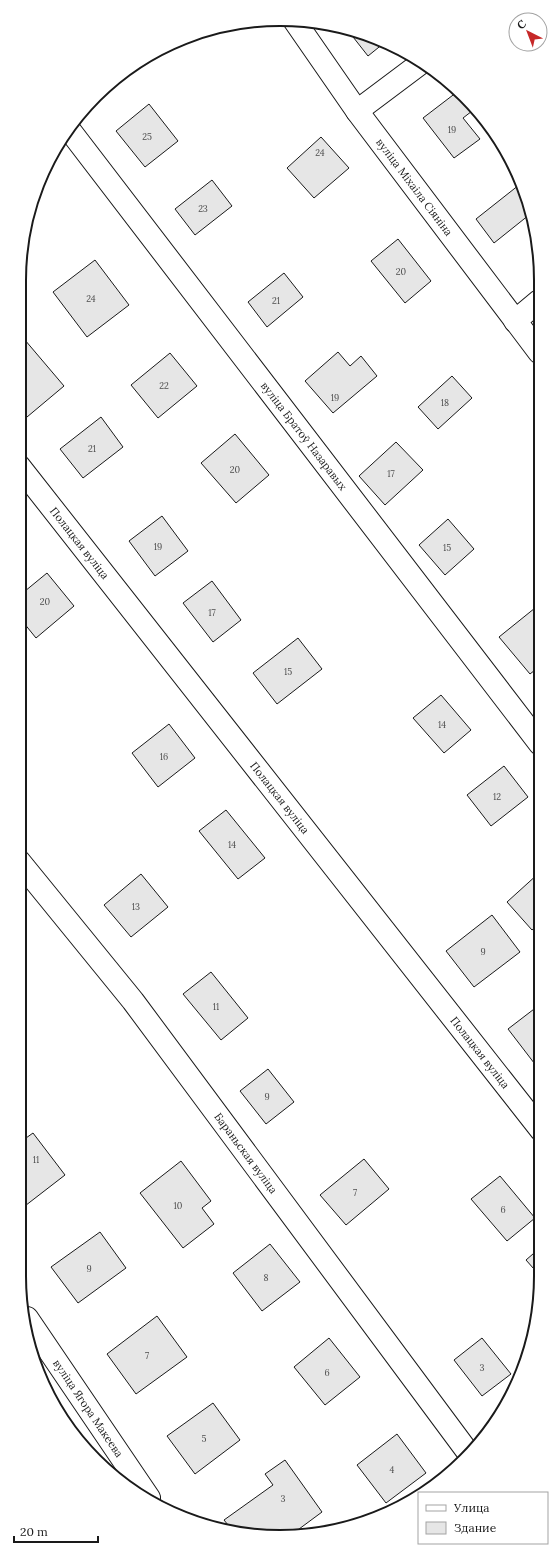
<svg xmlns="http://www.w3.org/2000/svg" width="560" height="1556" font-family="Lora,serif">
<rect width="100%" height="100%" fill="#fff"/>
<!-- building -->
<g fill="#e6e6e6" stroke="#1a1a1a">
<path d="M346,28H347L384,43L368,56Z"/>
<path d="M457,92L476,108L463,118L480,139L454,158L423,118Z"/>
<path d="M149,104L178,141L145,167L116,131Z"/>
<path d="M321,137L349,168L314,198L287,168Z"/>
<path d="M212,180L232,206L195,235L175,209Z"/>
<path d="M519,185L529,215L494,243L476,219Z"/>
<path d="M398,239L431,281L405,303L371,261Z"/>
<path d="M95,260L129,305L87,337L53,292Z"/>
<path d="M284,273L303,297L267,327L248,302Z"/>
<path d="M19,333L64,386L27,417L19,407Z"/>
<path d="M338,352L350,366L361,356L377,376L333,413L305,381Z"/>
<path d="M170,353L197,386L158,418L131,385Z"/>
<path d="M452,376L472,398L438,429L418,407Z"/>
<path d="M101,417L123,447L83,478L60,449Z"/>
<path d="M235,434L269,475L236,503L201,463Z"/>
<path d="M396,442L423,470L385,505L359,476Z"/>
<path d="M539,491V502L534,495Z"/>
<path d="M162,516L188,551L155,576L129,541Z"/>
<path d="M448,519L474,549L445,575L419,545Z"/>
<path d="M47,573L74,606L36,638L19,617V596Z"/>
<path d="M212,581L241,620L213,642L183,603Z"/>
<path d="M535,608L540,614V666L530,674L499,637Z"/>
<path d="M298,638L322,669L277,704L253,673Z"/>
<path d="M441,695L471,730L444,753L413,718Z"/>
<path d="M169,724L195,758L158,787L132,753Z"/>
<path d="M504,766L528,797L491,826L467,795Z"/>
<path d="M226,810L265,858L238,879L199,831Z"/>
<path d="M539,873L540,923L532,930L507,902Z"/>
<path d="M141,874L168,907L131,937L104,905Z"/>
<path d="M492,915L520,952L474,987L446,951Z"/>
<path d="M211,972L248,1018L221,1040L183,994Z"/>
<path d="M538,1006L540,1009L541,1072L508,1029Z"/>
<path d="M268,1069L294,1102L266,1124L240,1091Z"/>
<path d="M33,1133L65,1175L21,1209L19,1207V1143Z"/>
<path d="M364,1159L389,1189L346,1225L320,1195Z"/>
<path d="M181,1161L211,1201L202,1208L214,1224L183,1248L140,1193Z"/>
<path d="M500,1176L535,1218L507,1241L471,1199Z"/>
<path d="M100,1232L126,1268L78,1303L51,1267Z"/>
<path d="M270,1244L300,1282L262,1311L233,1273Z"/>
<path d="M541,1247V1277L526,1260Z"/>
<path d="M157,1316L187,1357L136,1394L107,1354Z"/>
<path d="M329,1338L360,1377L325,1405L294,1367Z"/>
<path d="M482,1338L511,1374L482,1396L454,1360Z"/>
<path d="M213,1403L240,1440L195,1474L167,1436Z"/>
<path d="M397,1434L426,1473L386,1503L357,1465Z"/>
<path d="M285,1460L322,1512L295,1532L246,1535L232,1530L224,1520L273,1485L265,1474Z"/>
</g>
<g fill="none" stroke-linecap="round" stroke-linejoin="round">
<defs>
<g id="street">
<path id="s1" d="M294,20L357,111L539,352"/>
<path d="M357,111L421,63"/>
<path id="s2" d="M68,128L540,744"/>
<path d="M515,321L539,301"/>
<path id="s3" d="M19,466L541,1130"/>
<path id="s4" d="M19,861L133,1001L467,1451"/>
<path id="s5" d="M27,1318L149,1498"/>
</g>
</defs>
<!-- street casing -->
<use href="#street" stroke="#1a1a1a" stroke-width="24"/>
<!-- street -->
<use href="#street" stroke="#fff" stroke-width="22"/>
</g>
<g text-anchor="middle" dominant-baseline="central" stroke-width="3" stroke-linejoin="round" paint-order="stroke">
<!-- number labels -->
<g font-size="9" fill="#4d4d4d">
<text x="452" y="129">19</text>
<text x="147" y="136">25</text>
<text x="320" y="152">24</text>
<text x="203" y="208">23</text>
<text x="401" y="271">20</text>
<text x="91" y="298">24</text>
<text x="276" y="300">21</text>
<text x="164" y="385">22</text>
<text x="335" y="397">19</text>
<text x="445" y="402">18</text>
<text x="92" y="448">21</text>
<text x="235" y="469">20</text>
<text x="391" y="473">17</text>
<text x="158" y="546">19</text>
<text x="447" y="547">15</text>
<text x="45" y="601">20</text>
<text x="212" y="612">17</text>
<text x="288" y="671">15</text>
<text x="442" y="724">14</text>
<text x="164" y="756">16</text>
<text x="497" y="796">12</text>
<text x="232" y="844">14</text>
<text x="136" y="906">13</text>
<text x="483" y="951">9</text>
<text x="216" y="1006">11</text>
<text x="267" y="1096">9</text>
<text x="36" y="1159">11</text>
<text x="355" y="1192">7</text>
<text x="178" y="1205">10</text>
<text x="503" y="1209">6</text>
<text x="89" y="1268">9</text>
<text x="266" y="1277">8</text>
<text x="147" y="1355">7</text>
<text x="482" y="1367">3</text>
<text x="327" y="1372">6</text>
<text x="204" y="1438">5</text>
<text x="392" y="1469">4</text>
<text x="283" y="1498">3</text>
</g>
<!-- street labels -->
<g font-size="11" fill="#1a1a1a" stroke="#fff">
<text stroke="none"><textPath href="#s1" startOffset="206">вуліца Міхаіла Сіяніна</textPath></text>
<text stroke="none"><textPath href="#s2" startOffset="388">вуліца Братоў Назаравых</textPath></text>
<text stroke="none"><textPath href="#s3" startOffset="98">Полацкая вуліца</textPath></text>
<text stroke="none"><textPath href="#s3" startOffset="422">Полацкая вуліца</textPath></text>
<text stroke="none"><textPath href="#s3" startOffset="746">Полацкая вуліца</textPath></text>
<text stroke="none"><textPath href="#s4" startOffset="370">Бараньская вуліца</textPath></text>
<text stroke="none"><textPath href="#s5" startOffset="109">вуліца Ягора Макеева</textPath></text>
</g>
</g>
<!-- crop -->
<path d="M0 0H560V1556H0ZM280 26H280A254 254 0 0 1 534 280V1276A254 254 0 0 1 280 1530H280A254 254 0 0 1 26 1276V280A254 254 0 0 1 280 26Z" fill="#fff" fill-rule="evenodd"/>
<path fill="none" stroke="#1a1a1a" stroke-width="2" d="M280 26H280A254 254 0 0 1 534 280V1276A254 254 0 0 1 280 1530H280A254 254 0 0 1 26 1276V280A254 254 0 0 1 280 26Z"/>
<!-- legend -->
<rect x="418" y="1492" width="130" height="52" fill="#ffffff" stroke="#a3a3a3"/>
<rect x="426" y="1505" width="20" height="6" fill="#ffffff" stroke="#a3a3a3"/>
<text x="454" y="1512" font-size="12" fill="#1a1a1a">Улица</text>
<rect x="426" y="1522" width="20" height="12" fill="#e6e6e6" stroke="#a3a3a3"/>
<text x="454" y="1532" font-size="12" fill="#1a1a1a">Здание</text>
<!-- north arrow -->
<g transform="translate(528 32) rotate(318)"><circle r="19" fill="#ffffff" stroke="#a3a3a3"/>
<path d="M0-3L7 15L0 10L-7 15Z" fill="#c62828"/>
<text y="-6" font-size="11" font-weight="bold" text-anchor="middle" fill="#1a1a1a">С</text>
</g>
<!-- scale -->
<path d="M14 1536v6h84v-6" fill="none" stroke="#1a1a1a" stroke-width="2"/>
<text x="20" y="1536" font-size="12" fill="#1a1a1a" stroke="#ffffff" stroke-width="3" paint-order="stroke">20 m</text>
</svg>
